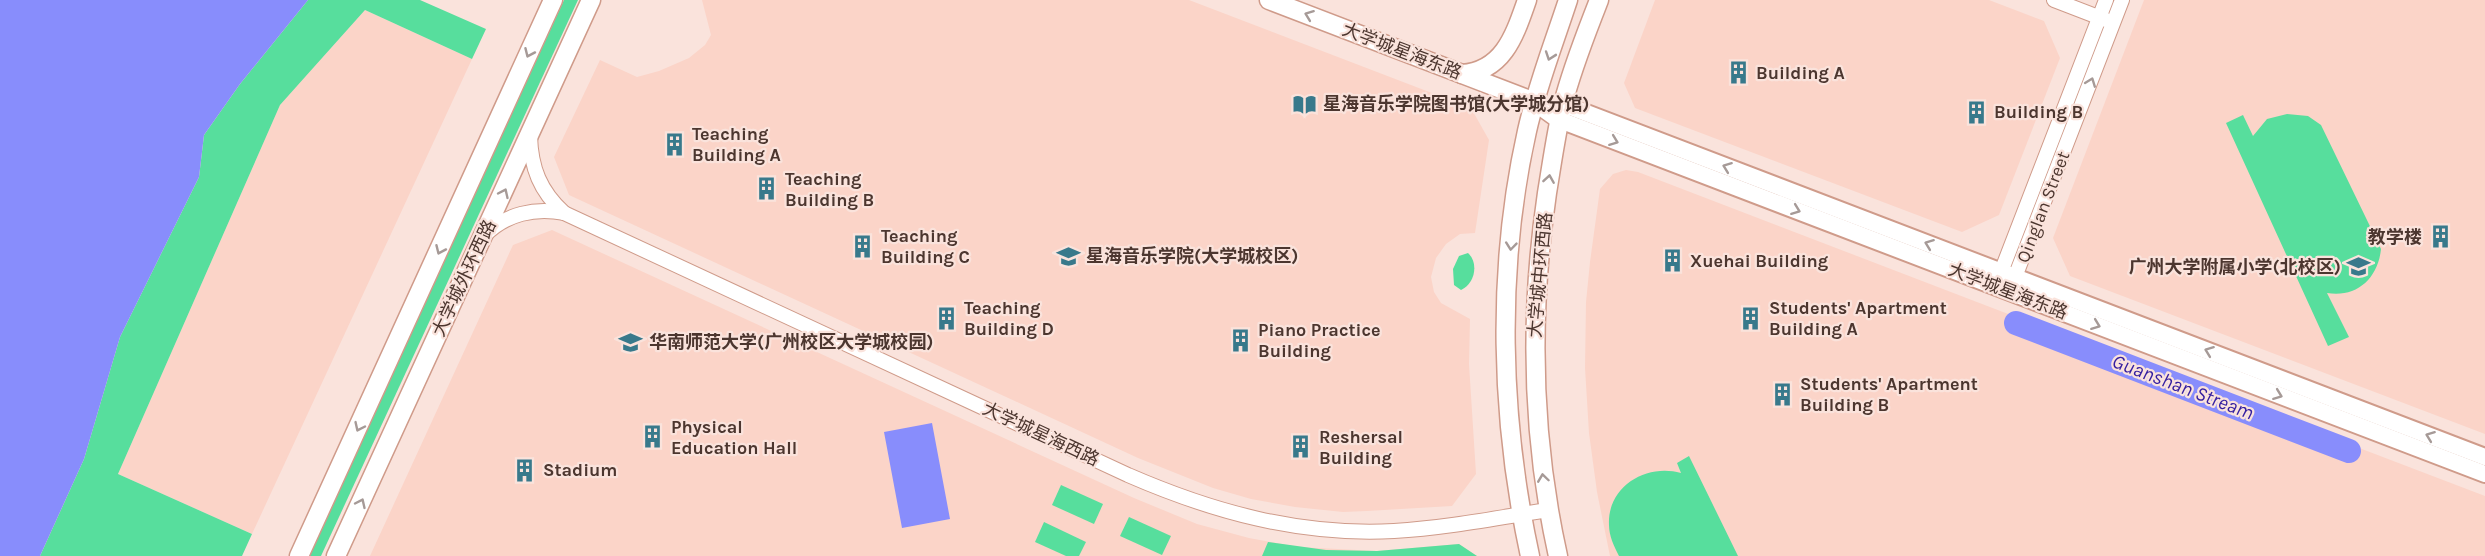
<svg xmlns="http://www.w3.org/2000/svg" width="2485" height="556" font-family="Karla,'Noto Sans SC',sans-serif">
<rect width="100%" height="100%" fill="#fae3dc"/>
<!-- built -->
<g fill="#fbd4c8">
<path d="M702,0H1189L1471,108L1489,140L1475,233L1460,234L1446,244L1436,258L1431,277L1434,292L1441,303L1470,319L1469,364L1476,474L1452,506L1367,511L1343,512L1295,507L1251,499L1213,488L1138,458L569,195L554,157L600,60L637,77L659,71L689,58L705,45L711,35Z"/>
<path d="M1655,0H1989L2044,21L2060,58L1999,215L1962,232L1635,108L1624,83Z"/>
<path d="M2144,0H2485V434L2070,276L2053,238Z"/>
<path d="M365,10L472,59L252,534L118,474L280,105Z"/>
<path d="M1626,170L1638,172L2016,317L2012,328L2349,457L2354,446L2485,496V556H1610L1597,492L1589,433L1585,368L1586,302L1590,262L1600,189L1613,174Z"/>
<path d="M552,230L1134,498L1197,524L1249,538L1298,547L1377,551L1459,544L1477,556H370L513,245Z"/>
</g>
<!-- green -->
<g fill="#57de9d">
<path d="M308,0H420L486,29L472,59L365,10L280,105L118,474L252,534L242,556H40L84,459L120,337L199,177L204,135L240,84Z"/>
<path d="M564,0H578L321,556H308Z"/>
<path d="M2287,114L2308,116L2321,125L2381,249C2378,279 2356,298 2327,293L2349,337L2328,346L2226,123L2243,115L2253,136L2267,119Z"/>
<path d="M1468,253C1479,263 1475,284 1461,290L1454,285L1453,269L1459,256Z"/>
<path d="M1689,456L1738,556H1619C1614,546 1609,536 1609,525C1607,486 1647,463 1681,473L1677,463Z"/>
<path d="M1061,485L1103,504L1094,524L1052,505Z"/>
<path d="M1129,517L1171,536L1162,555L1120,536Z"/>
<path d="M1044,522L1086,542L1079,556H1066L1035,542Z"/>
<path d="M1268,542L1326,550L1377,551L1459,544L1477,556H1262Z"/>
</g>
<!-- water -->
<g fill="#888dfc">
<path d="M0,0H308L240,84L204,135L199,177L120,337L84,459L40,556H0Z"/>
<path d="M932,423L950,519L902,528L884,432Z"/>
</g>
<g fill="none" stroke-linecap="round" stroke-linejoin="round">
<!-- river -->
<path stroke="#888dfc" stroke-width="24" d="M2016,323L2349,451"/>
<defs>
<g id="tertiary">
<path d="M2054,0L2106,20"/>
<path d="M530,136C531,168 540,191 564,213"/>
<path d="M485,235C506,214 535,207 564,213L1128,475C1213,512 1300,536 1394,531C1445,528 1497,518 1548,510"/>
<path d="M2002,281L2001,272L2106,0"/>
<path d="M2008,284L2015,277L2122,0"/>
</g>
<g id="secondary">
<path d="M1563,104L2485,457"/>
<path d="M1560,120L2485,474"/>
</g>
<g id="primary">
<path d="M1269,0L1535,102L1560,120"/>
<path d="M1462,74C1504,71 1515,34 1527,0"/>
<path d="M299,556L553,0"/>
<path d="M336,556L591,0"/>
<path d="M1530,556C1500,418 1496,269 1527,131C1537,86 1554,43 1568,0"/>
<path d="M1558,556C1531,435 1529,316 1547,193C1552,163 1556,133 1563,104C1572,68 1586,34 1599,0"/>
</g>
</defs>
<!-- tertiary casing -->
<use href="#tertiary" stroke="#cf9b8a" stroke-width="16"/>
<!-- secondary casing -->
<use href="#secondary" stroke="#cf9b8a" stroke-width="20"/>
<!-- primary casing -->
<use href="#primary" stroke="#cf9b8a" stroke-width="21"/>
<!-- tertiary -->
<use href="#tertiary" stroke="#fff" stroke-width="14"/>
<!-- secondary -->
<use href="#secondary" stroke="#fff" stroke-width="16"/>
<!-- primary -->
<use href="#primary" stroke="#fff" stroke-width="18"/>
</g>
<!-- one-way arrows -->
<defs><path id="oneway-chevron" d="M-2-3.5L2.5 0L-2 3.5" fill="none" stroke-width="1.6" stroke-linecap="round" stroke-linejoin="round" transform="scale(1.5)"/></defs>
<g stroke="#a69a97">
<use href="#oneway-chevron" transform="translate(1309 15) rotate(-159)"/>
<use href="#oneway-chevron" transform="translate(529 53) rotate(114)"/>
<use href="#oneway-chevron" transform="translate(1550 56) rotate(109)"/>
<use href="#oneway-chevron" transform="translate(2091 82) rotate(-69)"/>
<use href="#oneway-chevron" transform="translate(1614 141) rotate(21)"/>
<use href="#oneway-chevron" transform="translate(1727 167) rotate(-159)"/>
<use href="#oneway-chevron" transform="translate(1549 179) rotate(-81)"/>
<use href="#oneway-chevron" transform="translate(504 193) rotate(-65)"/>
<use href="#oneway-chevron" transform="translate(1796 210) rotate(21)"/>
<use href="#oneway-chevron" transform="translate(1929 244) rotate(-159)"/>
<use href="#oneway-chevron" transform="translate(1511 246) rotate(96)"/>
<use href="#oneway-chevron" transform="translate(440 250) rotate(114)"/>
<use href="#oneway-chevron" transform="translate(2096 325) rotate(21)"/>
<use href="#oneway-chevron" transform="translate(2209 351) rotate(-159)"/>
<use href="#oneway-chevron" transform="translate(2278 395) rotate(21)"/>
<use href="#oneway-chevron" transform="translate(359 427) rotate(115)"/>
<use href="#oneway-chevron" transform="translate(2430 436) rotate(-159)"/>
<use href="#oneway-chevron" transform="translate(1543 478) rotate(-98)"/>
<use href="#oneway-chevron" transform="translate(361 503) rotate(-65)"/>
</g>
<!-- icons -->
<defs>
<symbol id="building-bare" viewBox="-9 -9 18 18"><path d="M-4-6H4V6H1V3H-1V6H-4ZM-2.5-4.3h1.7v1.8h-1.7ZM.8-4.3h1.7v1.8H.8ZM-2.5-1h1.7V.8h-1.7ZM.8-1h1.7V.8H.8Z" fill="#38798b" stroke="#fae3dc" stroke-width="2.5" paint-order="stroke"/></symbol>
<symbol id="library-bare" viewBox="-9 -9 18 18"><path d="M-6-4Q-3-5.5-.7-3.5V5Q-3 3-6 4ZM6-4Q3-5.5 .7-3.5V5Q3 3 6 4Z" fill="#38798b" stroke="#fae3dc" stroke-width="2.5" paint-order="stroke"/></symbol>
<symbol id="university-bare" viewBox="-9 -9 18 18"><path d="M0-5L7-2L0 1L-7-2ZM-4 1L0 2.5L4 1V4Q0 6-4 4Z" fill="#38798b" stroke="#fae3dc" stroke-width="2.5" paint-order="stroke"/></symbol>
<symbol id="school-bare" viewBox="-9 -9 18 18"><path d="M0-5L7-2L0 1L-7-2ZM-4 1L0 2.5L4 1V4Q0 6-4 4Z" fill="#38798b" stroke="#fae3dc" stroke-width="2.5" paint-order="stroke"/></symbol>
</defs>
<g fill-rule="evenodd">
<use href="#building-bare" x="1722" y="56" width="33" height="33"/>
<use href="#library-bare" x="1288" y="88" width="33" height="33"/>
<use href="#building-bare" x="1960" y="96" width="33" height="33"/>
<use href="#building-bare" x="658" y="128" width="33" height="33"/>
<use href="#building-bare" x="750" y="172" width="33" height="33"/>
<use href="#building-bare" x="2424" y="220" width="33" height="33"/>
<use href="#building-bare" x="846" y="230" width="33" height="33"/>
<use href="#university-bare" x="1052" y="240" width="33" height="33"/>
<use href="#building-bare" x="1656" y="244" width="33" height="33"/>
<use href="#school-bare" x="2342" y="250" width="33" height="33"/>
<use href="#building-bare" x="930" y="302" width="33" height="33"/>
<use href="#building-bare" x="1734" y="302" width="33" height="33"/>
<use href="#building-bare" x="1224" y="324" width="33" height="33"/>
<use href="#university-bare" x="614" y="326" width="33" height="33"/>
<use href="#building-bare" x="1766" y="378" width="33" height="33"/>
<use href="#building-bare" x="636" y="420" width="33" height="33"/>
<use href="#building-bare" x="1284" y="430" width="33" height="33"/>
<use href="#building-bare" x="508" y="454" width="33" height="33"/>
</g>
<g text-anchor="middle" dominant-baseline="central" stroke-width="4.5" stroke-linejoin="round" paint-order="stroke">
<!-- street labels -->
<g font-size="18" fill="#4c362f" stroke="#fae3dc">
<text transform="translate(1402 51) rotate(21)">大学城星海东路</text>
<text transform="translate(2043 207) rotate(-69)">Qinglan Street</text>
<text transform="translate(1540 275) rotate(-85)">大学城中环西路</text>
<text transform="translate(464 278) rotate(-65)">大学城外环西路</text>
<text transform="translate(2008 291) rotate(21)">大学城星海东路</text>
<text transform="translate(1041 434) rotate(25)">大学城星海西路</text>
</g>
<!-- poi labels -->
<g font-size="18" font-weight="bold" fill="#4c362f" stroke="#fae3dc" text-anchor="start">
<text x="1756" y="73">Building A</text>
<text x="1323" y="104">星海音乐学院图书馆(大学城分馆)</text>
<text x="1994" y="112">Building B</text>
<text x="692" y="134">Teaching<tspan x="692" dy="21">Building A</tspan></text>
<text x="785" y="179">Teaching<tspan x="785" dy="21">Building B</tspan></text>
<text x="881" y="236">Teaching<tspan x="881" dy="21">Building C</tspan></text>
<text x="2422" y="237" text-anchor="end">教学楼</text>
<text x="1086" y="256">星海音乐学院(大学城校区)</text>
<text x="1690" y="261">Xuehai Building</text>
<text x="2341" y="267" text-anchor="end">广州大学附属小学(北校区)</text>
<text x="964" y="308">Teaching<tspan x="964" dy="21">Building D</tspan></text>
<text x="1769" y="308">Students' Apartment<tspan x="1769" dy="21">Building A</tspan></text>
<text x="1258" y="330">Piano Practice<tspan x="1258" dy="21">Building</tspan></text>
<text x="649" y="342">华南师范大学(广州校区大学城校园)</text>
<text x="1800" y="384">Students' Apartment<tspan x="1800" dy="21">Building B</tspan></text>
<text x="671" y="427">Physical<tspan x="671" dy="21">Education Hall</tspan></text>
<text x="1319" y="437">Reshersal<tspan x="1319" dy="21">Building</tspan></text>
<text x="543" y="470">Stadium</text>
</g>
<!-- water labels -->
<g font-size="20" font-style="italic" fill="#341ea0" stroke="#fae3dc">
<text transform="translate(2183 387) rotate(21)">Guanshan Stream</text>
</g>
</g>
</svg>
